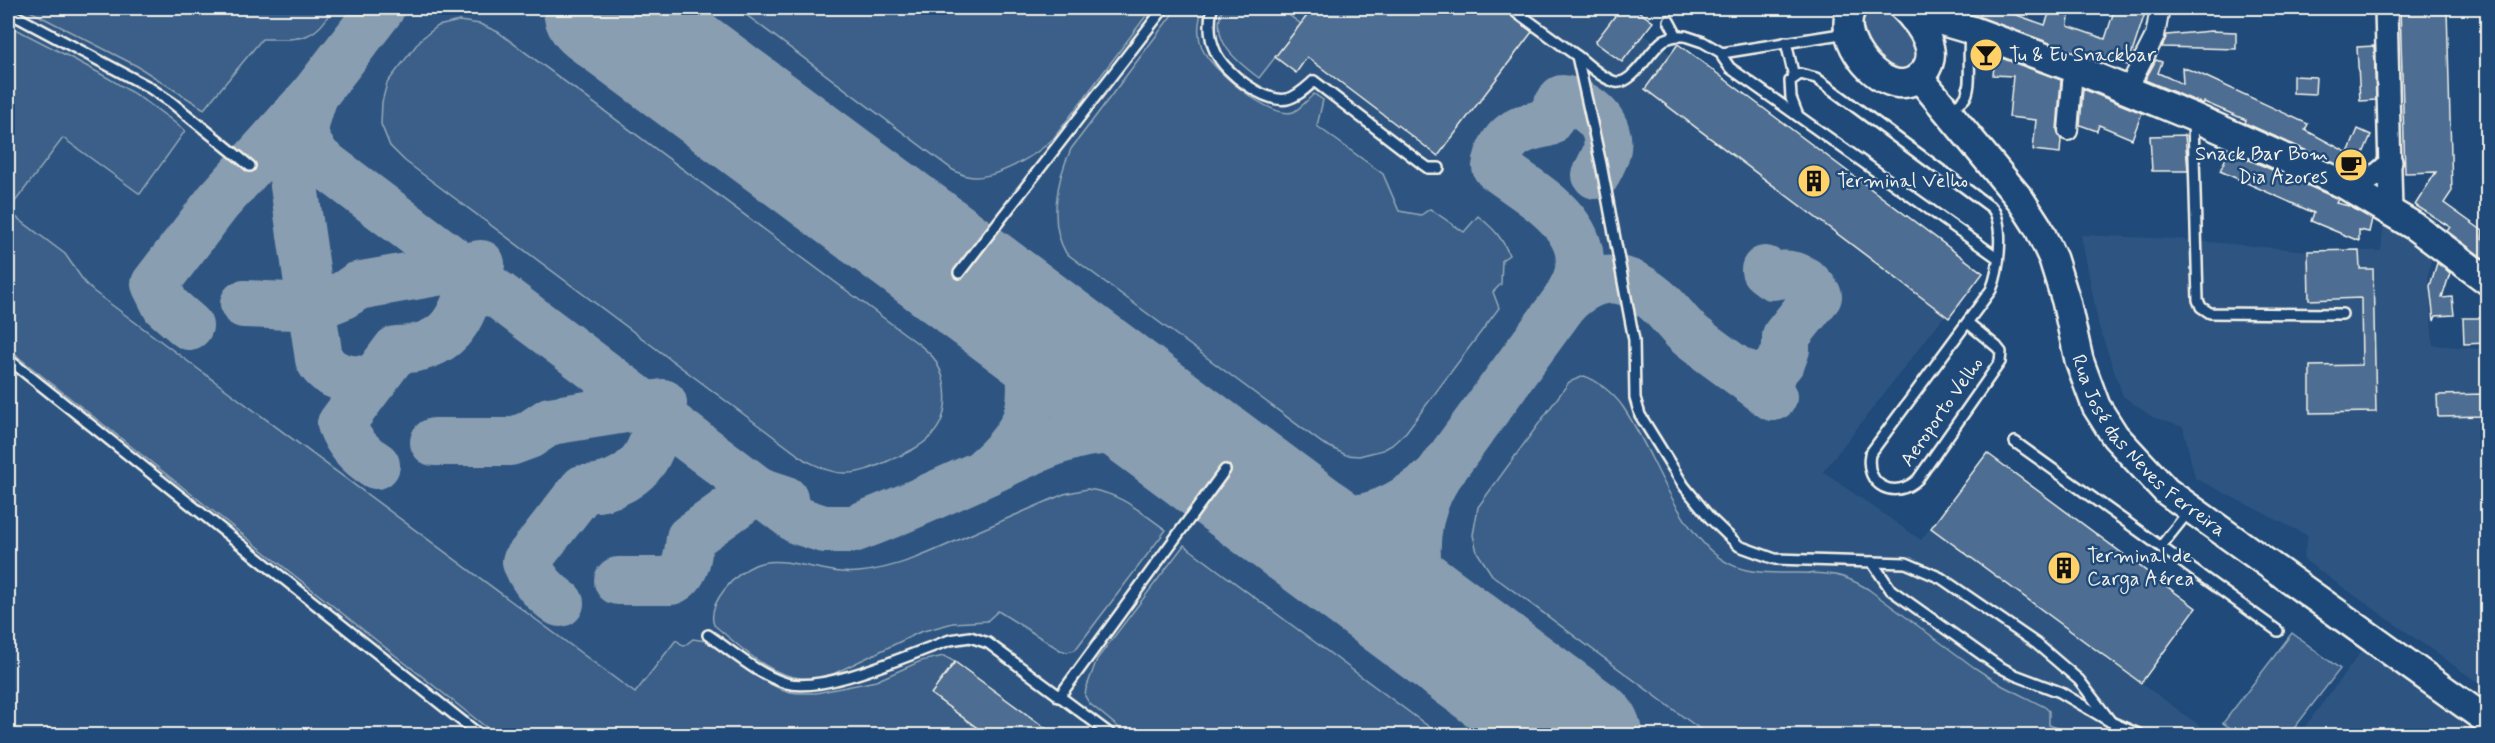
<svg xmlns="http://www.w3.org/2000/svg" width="2495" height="743" font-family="Mynerve,sans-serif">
<rect width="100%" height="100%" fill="#1f4a7a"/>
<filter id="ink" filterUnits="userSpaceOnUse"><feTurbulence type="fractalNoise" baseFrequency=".0167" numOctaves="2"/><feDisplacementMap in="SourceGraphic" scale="12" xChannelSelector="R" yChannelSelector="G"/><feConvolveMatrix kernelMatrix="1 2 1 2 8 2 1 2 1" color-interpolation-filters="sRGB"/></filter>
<g filter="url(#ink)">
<!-- built -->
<g fill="#2d5581">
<path d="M8,8H1639L1638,10L1653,22L1644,34L1671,54L1945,315L1823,472L1921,540L1987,453L2196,608L2141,683L2213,735H8Z"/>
<path d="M2384,218L2433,251L2428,275L2433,345L2484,349L2488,394L2487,689L2303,559L2308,536L2195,478L2183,427L2152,417L2123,396L2099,327L2081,235L2176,239L2308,251H2381Z"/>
<path d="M2366,645L2488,732L2487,736H2298Z"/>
</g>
<!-- green -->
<g fill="#3a5f88" stroke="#97a8b8" stroke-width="1.5">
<path d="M24,8H333C315,43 297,39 262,39L204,109L137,66Z"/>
<path d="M737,8H1152L1053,139C1035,156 993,182 967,176C962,175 957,172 953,170Z"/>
<path d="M1177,8H1203C1198,21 1197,35 1202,48C1209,68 1272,120 1293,112C1300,109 1308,99 1314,94L1323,100L1317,126L1383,174L1399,211L1421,215L1430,209L1464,232L1478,216C1493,228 1502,237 1509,255L1502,260L1501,284L1493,292L1499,308L1406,432L1392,445L1383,450L1359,456L1346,455L1322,443L1066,253C1048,223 1057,179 1071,149Z"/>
<path d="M1223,8H1279L1301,24L1259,78C1236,61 1209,40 1223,8Z"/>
<path d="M1864,8H1889L1898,15L1920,45L1918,65L1897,74L1868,52L1857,17Z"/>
<path d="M459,21L480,24L498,32L920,345C925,350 933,355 936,362C949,383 950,416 932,435C920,448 904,454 888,461C875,467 859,474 844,473C830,473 818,466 805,460L405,161L390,146L381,124L382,102L387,83L421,39L438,26Z"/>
<path d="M8,25C69,57 132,86 185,131L140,194L63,138L8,211L65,254L85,283L93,291L635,693L676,640L684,646L693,639L706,641L754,675L784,691L798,693H816L876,681L921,661L944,656L955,662L931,694L987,735H939L934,731L930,736L496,735L8,349Z"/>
<path d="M1584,376C1597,380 1615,395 1623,407C1653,451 1668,506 1705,545C1744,587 1786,567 1835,575C1847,577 1858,583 1868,589L1975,668L2003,686L2045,707L2049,711V725L2063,730L2062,735H1708L1492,575L1477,552L1473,535L1478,507L1569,382Z"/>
<path d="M1087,489C1121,493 1139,511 1166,530L1075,650L1067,652L1060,650L998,611L987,621L953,623L920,632L829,676C781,689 748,653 714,625C706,603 736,573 755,565C783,553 826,576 859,572C898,568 932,552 967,536C999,522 1032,508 1064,494Z"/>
<path d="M1184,545L1440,735H1128L1089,703L1085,696L1086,689L1097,659Z"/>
<path d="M2292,633L2340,669L2289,735H2240L2223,723Z"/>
</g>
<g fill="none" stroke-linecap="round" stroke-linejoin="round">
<!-- taxiway -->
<g stroke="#8a9eb1" stroke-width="48">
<path d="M614,8L702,81"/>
<path d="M314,95C305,126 297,133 319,160L799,521L824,529H853C898,513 941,492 984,473C1025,454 1071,428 1118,431C1152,433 1183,447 1214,462"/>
<path d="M302,117L291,149V165L319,359C330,380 353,380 374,380"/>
<path d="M974,284C988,298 1005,312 1015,329C1032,355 1037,400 1022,428C1013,445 1000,458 986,470"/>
<path d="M1565,302C1599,269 1629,274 1662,305C1672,315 1680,327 1691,336C1718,357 1746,376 1773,397"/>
<path d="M244,304C283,305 324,313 357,286L481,264"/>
<path d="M189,326L166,306L155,284L218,202L314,95L381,8"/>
<path d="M1740,372L1757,377L1770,375L1782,360L1786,349V336L1818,296C1808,279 1793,271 1773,276L1765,270"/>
<path d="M434,442H510L529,435L550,421L663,403"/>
<path d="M376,465C359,455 348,442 341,424L396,350C447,349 462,322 473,277"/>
<path d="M1270,504C1338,530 1380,526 1437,477"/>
<path d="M618,581H671C687,574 688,554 690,538L757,490L784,499"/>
<path d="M560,603C545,593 533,579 526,562L583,489C610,490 639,475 650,449C655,439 657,427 659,417"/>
<path d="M1481,660C1468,649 1454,639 1443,626C1408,583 1410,522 1437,477L1565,302C1569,295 1573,288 1576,281C1596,226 1531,194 1496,167C1501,136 1518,128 1547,123L1562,99C1588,103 1614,125 1606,153C1604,160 1599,168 1596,175"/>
</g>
<!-- runway -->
<path stroke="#8a9eb1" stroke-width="120" d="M603,8L1582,736"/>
</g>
<!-- building -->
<g fill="#4d6e92" stroke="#f4f1e8" stroke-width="1.5">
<path d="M1313,8H1500L1532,32L1438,156L1307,57L1296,73L1275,57Z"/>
<path d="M1621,8H1634L1653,22L1622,62L1595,42Z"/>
<path d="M1982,8H2013L2011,13L2045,25L2051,8H2070L2068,26L2105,39L2115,8H2138L2146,10L2128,65L2101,57L2100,62L1980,17Z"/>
<path d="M2400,8L2447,9L2452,191L2444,203L2483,231L2482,239L2487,243V261L2447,231L2450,227L2415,205L2436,172L2405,173Z"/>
<path d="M2211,31L2236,32V49L2162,47L2167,35Z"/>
<path d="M1678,44L1983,273L1949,318L1645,89Z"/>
<path d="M2374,46L2376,100L2360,101L2357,47Z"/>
<path d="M1988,53L2061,80L2057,130L2061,140L2060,153L2033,150L2036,120L2009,117L2013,76L1993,75L1994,67H1987Z"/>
<path d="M2156,60L2162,62L2158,73L2183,84L2182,67L2198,73L2308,124L2305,130L2348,153L2358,129L2371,135L2356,170L2352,171L2245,123L2246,120L2204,102L2203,104L2145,80Z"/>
<path d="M2293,76L2316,77L2315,94L2293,93Z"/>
<path d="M2083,89L2142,113L2132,139L2099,125L2097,131L2080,125Z"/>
<path d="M2185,135L2188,171H2152L2150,136Z"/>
<path d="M2229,151L2336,198L2338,199L2336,203L2349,206L2372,219L2369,232L2359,230V241L2311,221L2314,213L2220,171Z"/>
<path d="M2359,250L2360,269H2373L2376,412L2310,413V366L2362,365L2361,298L2309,300L2308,251Z"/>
<path d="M2437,263L2450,273L2442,298L2452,297L2454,315L2436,316L2434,321L2430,286Z"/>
<path d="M2463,318H2487V343L2464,344Z"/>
<path d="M2486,394L2487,416L2438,417L2437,395Z"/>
<path d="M1987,453L2196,608L2141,683L1931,528Z"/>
<path d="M955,662L1055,735H987L931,694Z"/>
</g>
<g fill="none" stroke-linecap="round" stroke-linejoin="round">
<defs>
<g id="service">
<path d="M1212,8C1209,22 1209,39 1216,53C1225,73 1265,103 1287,99C1297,97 1306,88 1314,81L1421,163L1428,168H1439"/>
<path d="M1511,8L1577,56L1601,164L1634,340L1635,398L1640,415L1684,486L1710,518L1739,546L1775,559L1906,563L1941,578L2037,644L2079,680L2111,722"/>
<path d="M8,12L147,86L171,102L250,166"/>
<path d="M1669,21L1677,36H1685L1703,42L1722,53L1847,33"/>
<path d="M1786,42L1794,77"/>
<path d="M1722,53L1723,58L1730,68L1798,116"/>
<path d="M1577,56C1588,64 1602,79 1616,82C1633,85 1650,49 1664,40C1668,38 1673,37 1677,36"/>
<path d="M1947,109C1953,106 1960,104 1964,99C1974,89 1966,48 1971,32"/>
<path d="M2193,120L2198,300L2201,307L2210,313L2342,314"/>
<path d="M959,273L1164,8"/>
<path d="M1968,323L1997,347L2001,352L2000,362L1918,479C1895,501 1864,486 1870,454L1991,290C1999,272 2005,224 1992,208L1816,78L1800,74L1790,81L1791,98L1798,116L1998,258"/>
<path d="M8,359L481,736"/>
<path d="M2015,442L2278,631"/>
<path d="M2161,546L2189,511"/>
<path d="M1872,562L1891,590L1998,666L2015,675L2060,692L2111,722L2143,736"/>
<path d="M708,635C732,651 758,675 786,683C824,694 912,653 950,640L970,637L988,643L1113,736"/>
<path d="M1059,697L1225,470"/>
</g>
<g id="minor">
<path d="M2127,91L2155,36L2160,8"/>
<path d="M2068,131L2072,83L2076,69"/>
</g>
<g id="tertiary">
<path d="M2386,8L2391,212"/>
<path d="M2343,184C2365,184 2376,178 2391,162"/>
</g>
<g id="primary">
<path d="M1852,8C1837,33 1867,77 1895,83C1904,85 1914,82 1920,76C1944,55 1921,25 1904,8"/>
<path d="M1913,18L1937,20L1971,30L2076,69L2193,117L2343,184L2414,226L2488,281"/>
<path id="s1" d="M1919,77L2020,199L2038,227L2053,259L2066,301L2079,360L2096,406L2115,436L2166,491L2488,721"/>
</g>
</defs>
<!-- service casing -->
<use href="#service" stroke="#f4f1e8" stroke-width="14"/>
<!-- minor casing -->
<use href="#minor" stroke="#f4f1e8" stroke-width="22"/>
<!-- tertiary casing -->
<use href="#tertiary" stroke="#f4f1e8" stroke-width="26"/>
<!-- primary casing -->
<use href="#primary" stroke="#f4f1e8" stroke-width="32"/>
<!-- service -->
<use href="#service" stroke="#1f4a7a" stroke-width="9"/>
<!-- minor -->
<use href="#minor" stroke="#1f4a7a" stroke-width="18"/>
<!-- tertiary -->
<use href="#tertiary" stroke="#1f4a7a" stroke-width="21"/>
<!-- primary -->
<use href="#primary" stroke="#1f4a7a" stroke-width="27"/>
</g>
</g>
<!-- icons -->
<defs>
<symbol id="bar-disc" viewBox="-11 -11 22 22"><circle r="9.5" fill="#ffd166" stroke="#1f4a7a"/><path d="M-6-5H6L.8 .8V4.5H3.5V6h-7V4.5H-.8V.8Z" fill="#111"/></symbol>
<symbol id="cafe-disc" viewBox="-11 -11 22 22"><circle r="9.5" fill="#ffd166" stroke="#1f4a7a"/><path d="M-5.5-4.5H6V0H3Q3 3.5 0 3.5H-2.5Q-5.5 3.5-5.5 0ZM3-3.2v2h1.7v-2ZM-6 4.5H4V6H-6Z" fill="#111"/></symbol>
<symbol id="building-disc" viewBox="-11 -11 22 22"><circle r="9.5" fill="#ffd166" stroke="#1f4a7a"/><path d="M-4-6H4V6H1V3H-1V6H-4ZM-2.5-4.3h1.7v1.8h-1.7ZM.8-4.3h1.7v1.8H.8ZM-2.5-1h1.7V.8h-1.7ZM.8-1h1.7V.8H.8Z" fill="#111"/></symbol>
</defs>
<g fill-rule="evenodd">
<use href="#bar-disc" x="1967" y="36" width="38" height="38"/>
<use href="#cafe-disc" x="2332" y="146" width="38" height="38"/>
<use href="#building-disc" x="1795" y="162" width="38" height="38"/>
<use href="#building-disc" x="2045" y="549" width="38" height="38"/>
</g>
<g text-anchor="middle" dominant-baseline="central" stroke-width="5" stroke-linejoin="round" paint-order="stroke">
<!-- poi labels -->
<g font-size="20" fill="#f4f1e8" stroke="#1f4a7a" text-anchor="start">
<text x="2009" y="55">Tu &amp; Eu Snackbar</text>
<text x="2328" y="154" text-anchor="end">Snack Bar Bom<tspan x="2328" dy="23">Dia Azores</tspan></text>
<text x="1837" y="181">Terminal Velho</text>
<text x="2087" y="556">Terminal de<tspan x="2087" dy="23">Carga Aérea</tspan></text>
</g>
<!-- street labels -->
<g font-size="20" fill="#f4f1e8" stroke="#1f4a7a">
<text transform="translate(1942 412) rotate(-55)">Aeroporto Velho</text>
<text stroke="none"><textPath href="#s1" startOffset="444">Rua José das Neves Ferreira</textPath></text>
</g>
</g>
<!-- margin -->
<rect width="2495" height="743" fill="none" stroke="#1f4a7a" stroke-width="30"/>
<rect x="15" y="15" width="2465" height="713" fill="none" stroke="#f4f1e8" stroke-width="2" filter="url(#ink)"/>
</svg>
